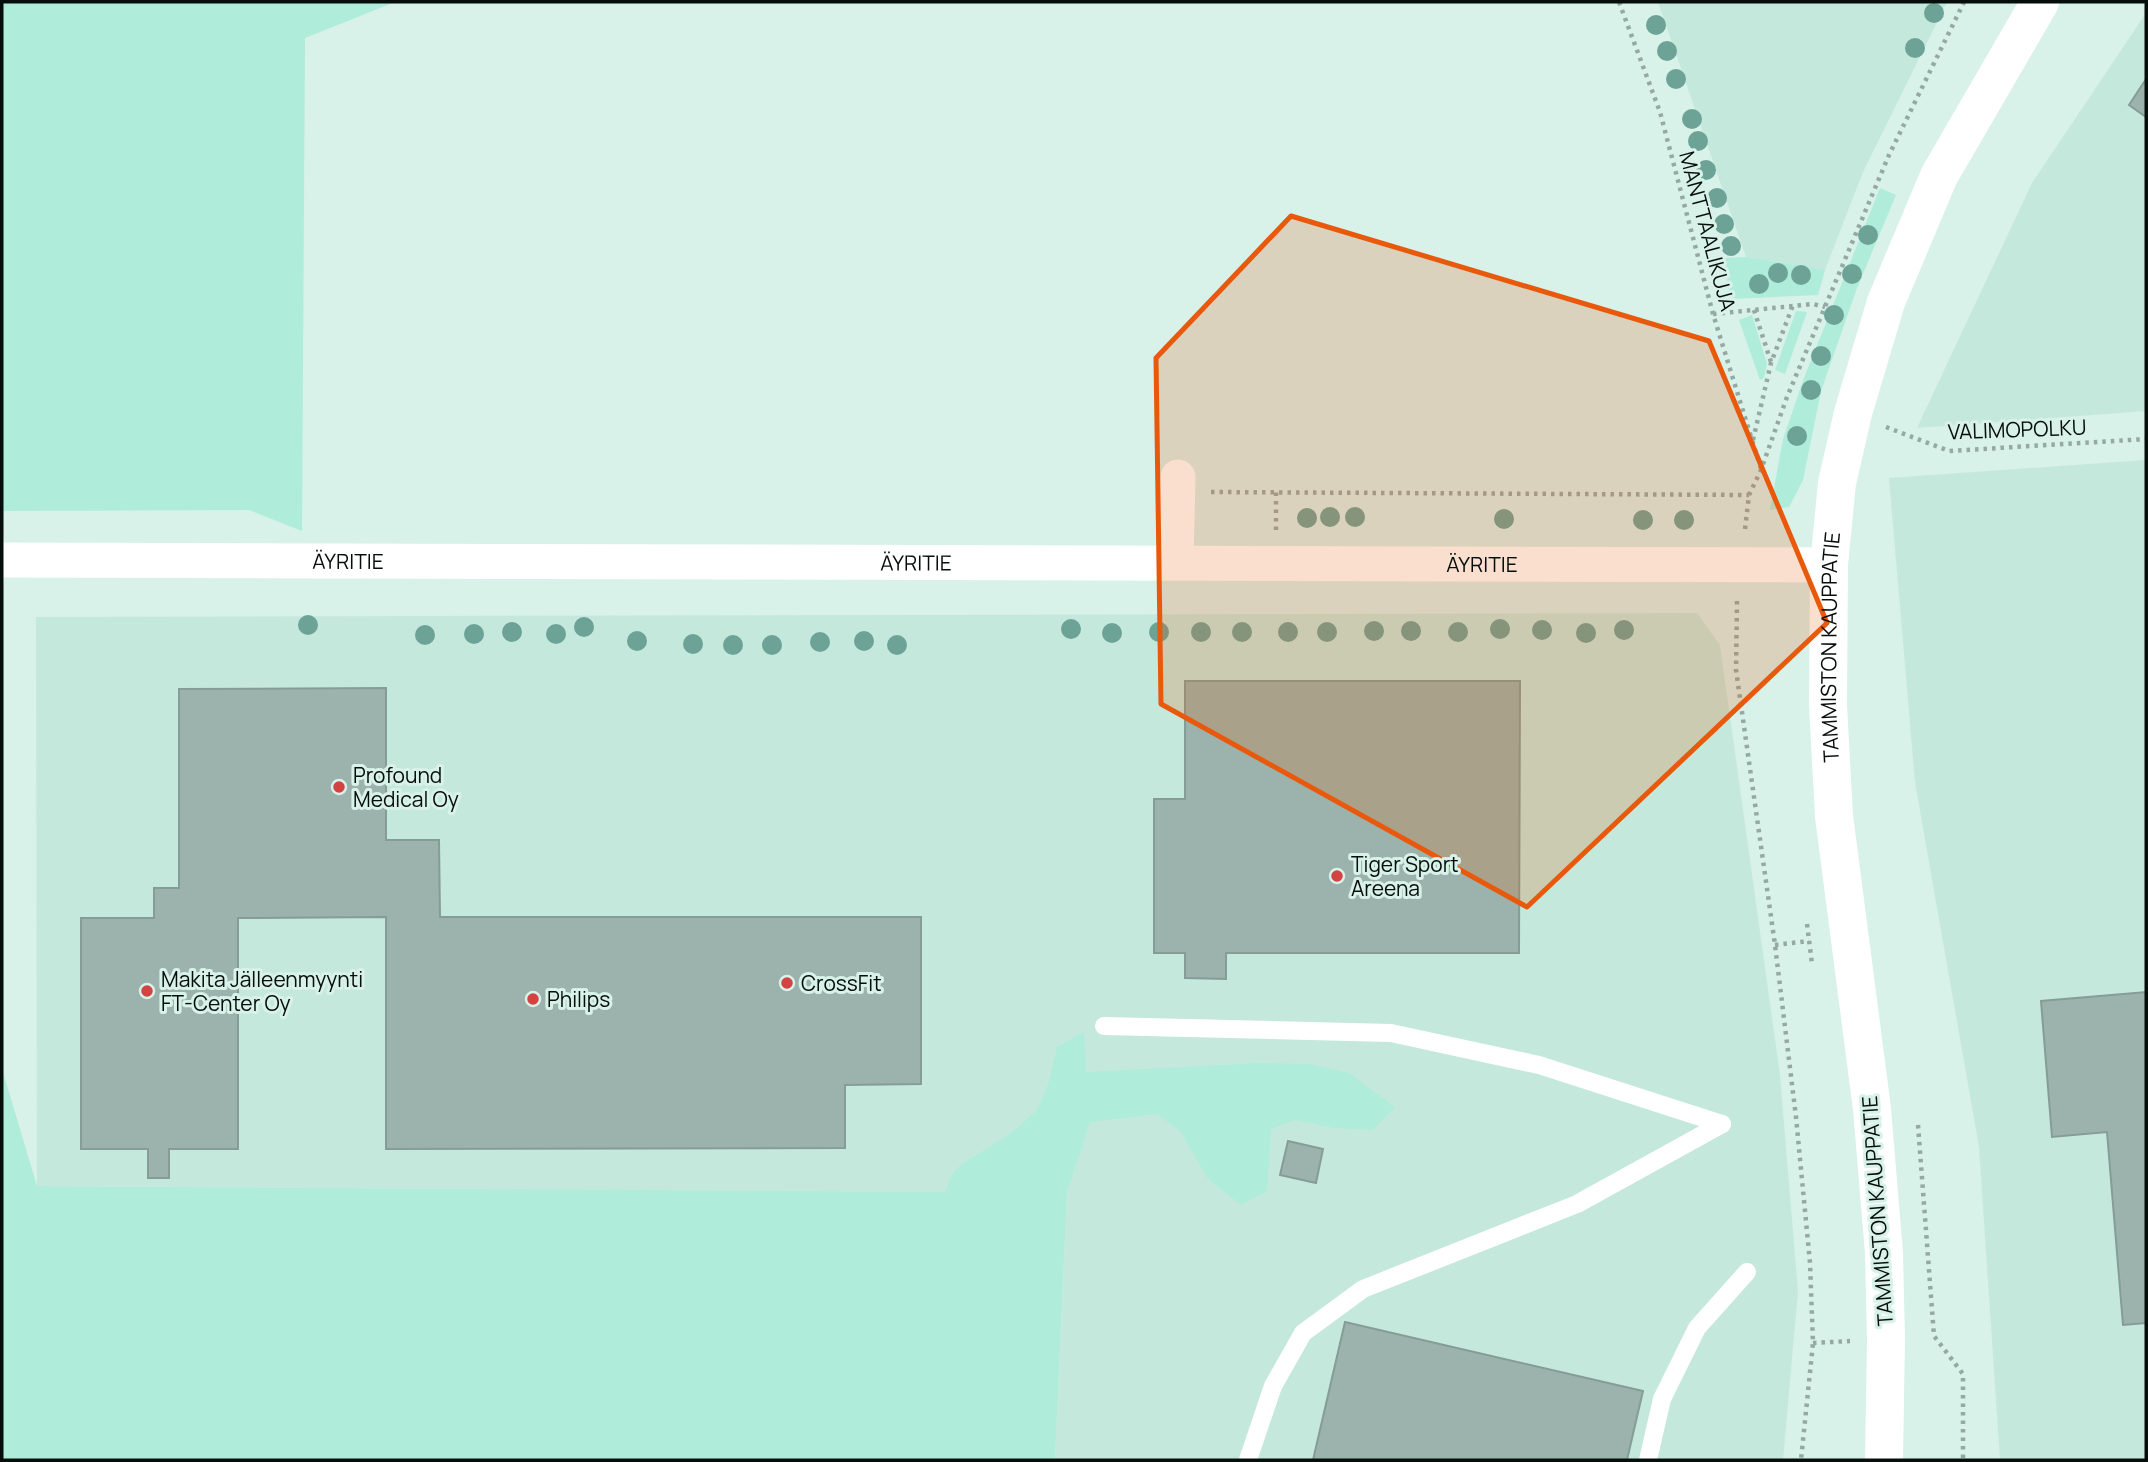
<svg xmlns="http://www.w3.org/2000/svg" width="2148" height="1462" font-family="Manrope,sans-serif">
<rect width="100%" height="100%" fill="#d8f1e9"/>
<!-- built -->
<g fill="#c5e8dd">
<path d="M1658,2H1947L1863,172L1825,270L1746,257Z"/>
<path d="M2146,13V411L1917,428L2032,183Z"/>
<path d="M2146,460V1460H2000L1979,1147L1915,782L1889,478Z"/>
<path d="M1697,613L1720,645L1780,1075L1798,1291L1783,1460H1055L1067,1193L37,1186L36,617Z"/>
</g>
<!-- green -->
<g fill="#afecda">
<path d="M2,2H395L305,38L302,531L249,510L2,511Z"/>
<path d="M1880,188L1896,195L1857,288L1821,391L1803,480L1789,507L1770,510L1783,439L1804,378Z"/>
<path d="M1746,257L1825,270L1818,295L1732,299L1721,258Z"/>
<path d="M1796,311L1807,312L1785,374L1775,370Z"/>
<path d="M1752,315L1767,364L1764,378L1760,380L1739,320Z"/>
<path d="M1084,1032L1086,1072L1262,1063L1310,1064L1349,1073L1395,1107L1373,1130L1334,1128L1295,1120L1271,1129L1267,1191L1241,1205L1208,1179L1180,1131L1157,1114L1090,1122L1067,1192L1055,1460H2V1069L37,1186L945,1192L953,1173L962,1164L1013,1132L1037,1110L1048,1085L1057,1047Z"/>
</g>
<!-- building -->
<g fill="#9bb3ac" stroke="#859d96" stroke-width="2">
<path d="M2146,79V117L2129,105Z"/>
<path d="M1185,681H1520L1519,953H1226V979L1185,978V953H1154V799H1185Z"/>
<path d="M386,688V840H439L440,917H921V1084L845,1085V1148L386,1149V917L238,918V1149H169V1178H148V1149H81V918H154V888H179V689Z"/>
<path d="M2146,992V1323L2123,1325L2107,1132L2052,1137L2041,1001Z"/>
<path d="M1288,1141L1323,1149L1316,1183L1280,1175Z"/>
<path d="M1345,1322L1643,1391L1627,1460H1313Z"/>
</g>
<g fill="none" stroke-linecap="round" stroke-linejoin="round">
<!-- path -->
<g stroke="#95a9a2" stroke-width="4.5" stroke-dasharray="3.5 5" stroke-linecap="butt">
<path d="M1619,2L1660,112L1713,314L1761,469"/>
<path d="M1754,310L1771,362"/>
<path d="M1713,314L1813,304L1825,307"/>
<path d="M1886,427L1949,451L2146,439"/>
<path d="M1753,440L1771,363L1793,305"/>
<path d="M1211,492L1749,495"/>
<path d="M1745,529L1749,495L1761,470L1787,397L1889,155L1964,2"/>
<path d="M1276,530V492"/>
<path d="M1737,601L1736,670L1775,945L1796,1117L1810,1263L1813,1343L1801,1460"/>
<path d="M1807,924L1812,964"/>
<path d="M1775,945L1809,941"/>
<path d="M1918,1125L1934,1336L1963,1374V1460"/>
<path d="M1813,1343L1850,1341"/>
</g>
<!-- lane -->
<g stroke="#fff" stroke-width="18">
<path d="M1104,1026L1391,1033L1539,1065L1722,1124"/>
<path d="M1248,1460L1273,1386L1303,1333L1363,1289L1577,1204L1722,1124"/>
<path d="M1648,1460L1662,1399L1697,1328L1747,1272"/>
</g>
<!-- street -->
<g stroke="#fff" stroke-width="35">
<path id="s1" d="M2,560L1829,565"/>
<path d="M1176,563L1178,477"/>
</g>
<!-- secondary -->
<path stroke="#fff" stroke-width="38" id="s2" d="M1884,1460L1886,1339L1884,1253L1872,1109L1834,816L1828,705L1829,565L1837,483L1853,413L1886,302L1939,176L2040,2"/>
</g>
<!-- trees -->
<g fill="#6da396">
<circle cx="1934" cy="13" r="10"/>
<circle cx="1656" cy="25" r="10"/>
<circle cx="1915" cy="48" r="10"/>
<circle cx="1667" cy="51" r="10"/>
<circle cx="1676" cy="79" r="10"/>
<circle cx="1692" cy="119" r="10"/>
<circle cx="1698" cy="141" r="10"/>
<circle cx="1706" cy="170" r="10"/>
<circle cx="1717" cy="198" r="10"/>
<circle cx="1724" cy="224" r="10"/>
<circle cx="1868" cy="235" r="10"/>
<circle cx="1731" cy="246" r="10"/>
<circle cx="1778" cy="273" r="10"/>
<circle cx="1852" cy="274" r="10"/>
<circle cx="1801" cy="275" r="10"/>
<circle cx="1759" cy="284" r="10"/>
<circle cx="1834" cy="315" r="10"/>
<circle cx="1821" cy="356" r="10"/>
<circle cx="1811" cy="390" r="10"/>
<circle cx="1797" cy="436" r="10"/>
<circle cx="1330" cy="517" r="10"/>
<circle cx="1355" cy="517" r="10"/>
<circle cx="1307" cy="518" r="10"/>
<circle cx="1504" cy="519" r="10"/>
<circle cx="1643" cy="520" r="10"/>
<circle cx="1684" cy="520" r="10"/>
<circle cx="308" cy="625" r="10"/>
<circle cx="584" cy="627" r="10"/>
<circle cx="1071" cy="629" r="10"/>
<circle cx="1500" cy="629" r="10"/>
<circle cx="1542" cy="630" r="10"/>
<circle cx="1624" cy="630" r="10"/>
<circle cx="1374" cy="631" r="10"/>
<circle cx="1411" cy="631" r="10"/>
<circle cx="512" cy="632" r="10"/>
<circle cx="1159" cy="632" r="10"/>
<circle cx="1201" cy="632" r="10"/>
<circle cx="1242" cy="632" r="10"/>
<circle cx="1288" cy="632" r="10"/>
<circle cx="1327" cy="632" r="10"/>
<circle cx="1458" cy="632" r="10"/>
<circle cx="1112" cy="633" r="10"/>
<circle cx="1586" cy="633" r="10"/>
<circle cx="474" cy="634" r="10"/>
<circle cx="556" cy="634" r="10"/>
<circle cx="425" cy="635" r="10"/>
<circle cx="637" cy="641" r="10"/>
<circle cx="864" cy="641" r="10"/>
<circle cx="820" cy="642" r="10"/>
<circle cx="693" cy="644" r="10"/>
<circle cx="733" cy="645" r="10"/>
<circle cx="772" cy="645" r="10"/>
<circle cx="897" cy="645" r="10"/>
</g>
<!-- marked area -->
<path fill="#e8590c" fill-opacity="0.2" stroke="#e8590c" stroke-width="5" stroke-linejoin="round" d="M1291,216L1709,341L1827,623L1527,907L1161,704L1156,358Z"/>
<!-- markers -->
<g fill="#d34342" stroke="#d8f1e9" stroke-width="2.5">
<circle cx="339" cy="787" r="7"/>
<circle cx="1337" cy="876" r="7"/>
<circle cx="787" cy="983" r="7"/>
<circle cx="147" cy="991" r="7"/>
<circle cx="533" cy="999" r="7"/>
</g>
<g text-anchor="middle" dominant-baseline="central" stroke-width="6" stroke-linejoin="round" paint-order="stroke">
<!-- street labels -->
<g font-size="21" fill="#060e0c" stroke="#d8f1e9">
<text transform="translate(1708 231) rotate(75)">MANTTAALIKUJA</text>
<text transform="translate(2017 429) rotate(-2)">VALIMOPOLKU</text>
<text stroke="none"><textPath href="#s1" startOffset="346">ÄYRITIE</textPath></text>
<text stroke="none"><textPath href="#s1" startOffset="914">ÄYRITIE</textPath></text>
<text stroke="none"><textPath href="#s1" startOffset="1480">ÄYRITIE</textPath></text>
<text stroke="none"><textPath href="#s2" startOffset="816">TAMMISTON KAUPPATIE</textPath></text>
<text transform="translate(1877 1211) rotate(-94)">TAMMISTON KAUPPATIE</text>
</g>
<!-- poi labels -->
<g font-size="21" fill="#060e0c" stroke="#d8f1e9" text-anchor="start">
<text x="353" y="775">Profound<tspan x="353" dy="24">Medical Oy</tspan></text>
<text x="1351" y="864">Tiger Sport<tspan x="1351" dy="24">Areena</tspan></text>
<text x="161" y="979">Makita Jälleenmyynti<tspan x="161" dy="24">FT-Center Oy</tspan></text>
<text x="801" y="983">CrossFit</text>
<text x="547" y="999">Philips</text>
</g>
</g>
<!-- border -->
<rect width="2148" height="1462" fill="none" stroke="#060e0c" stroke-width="7"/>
</svg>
